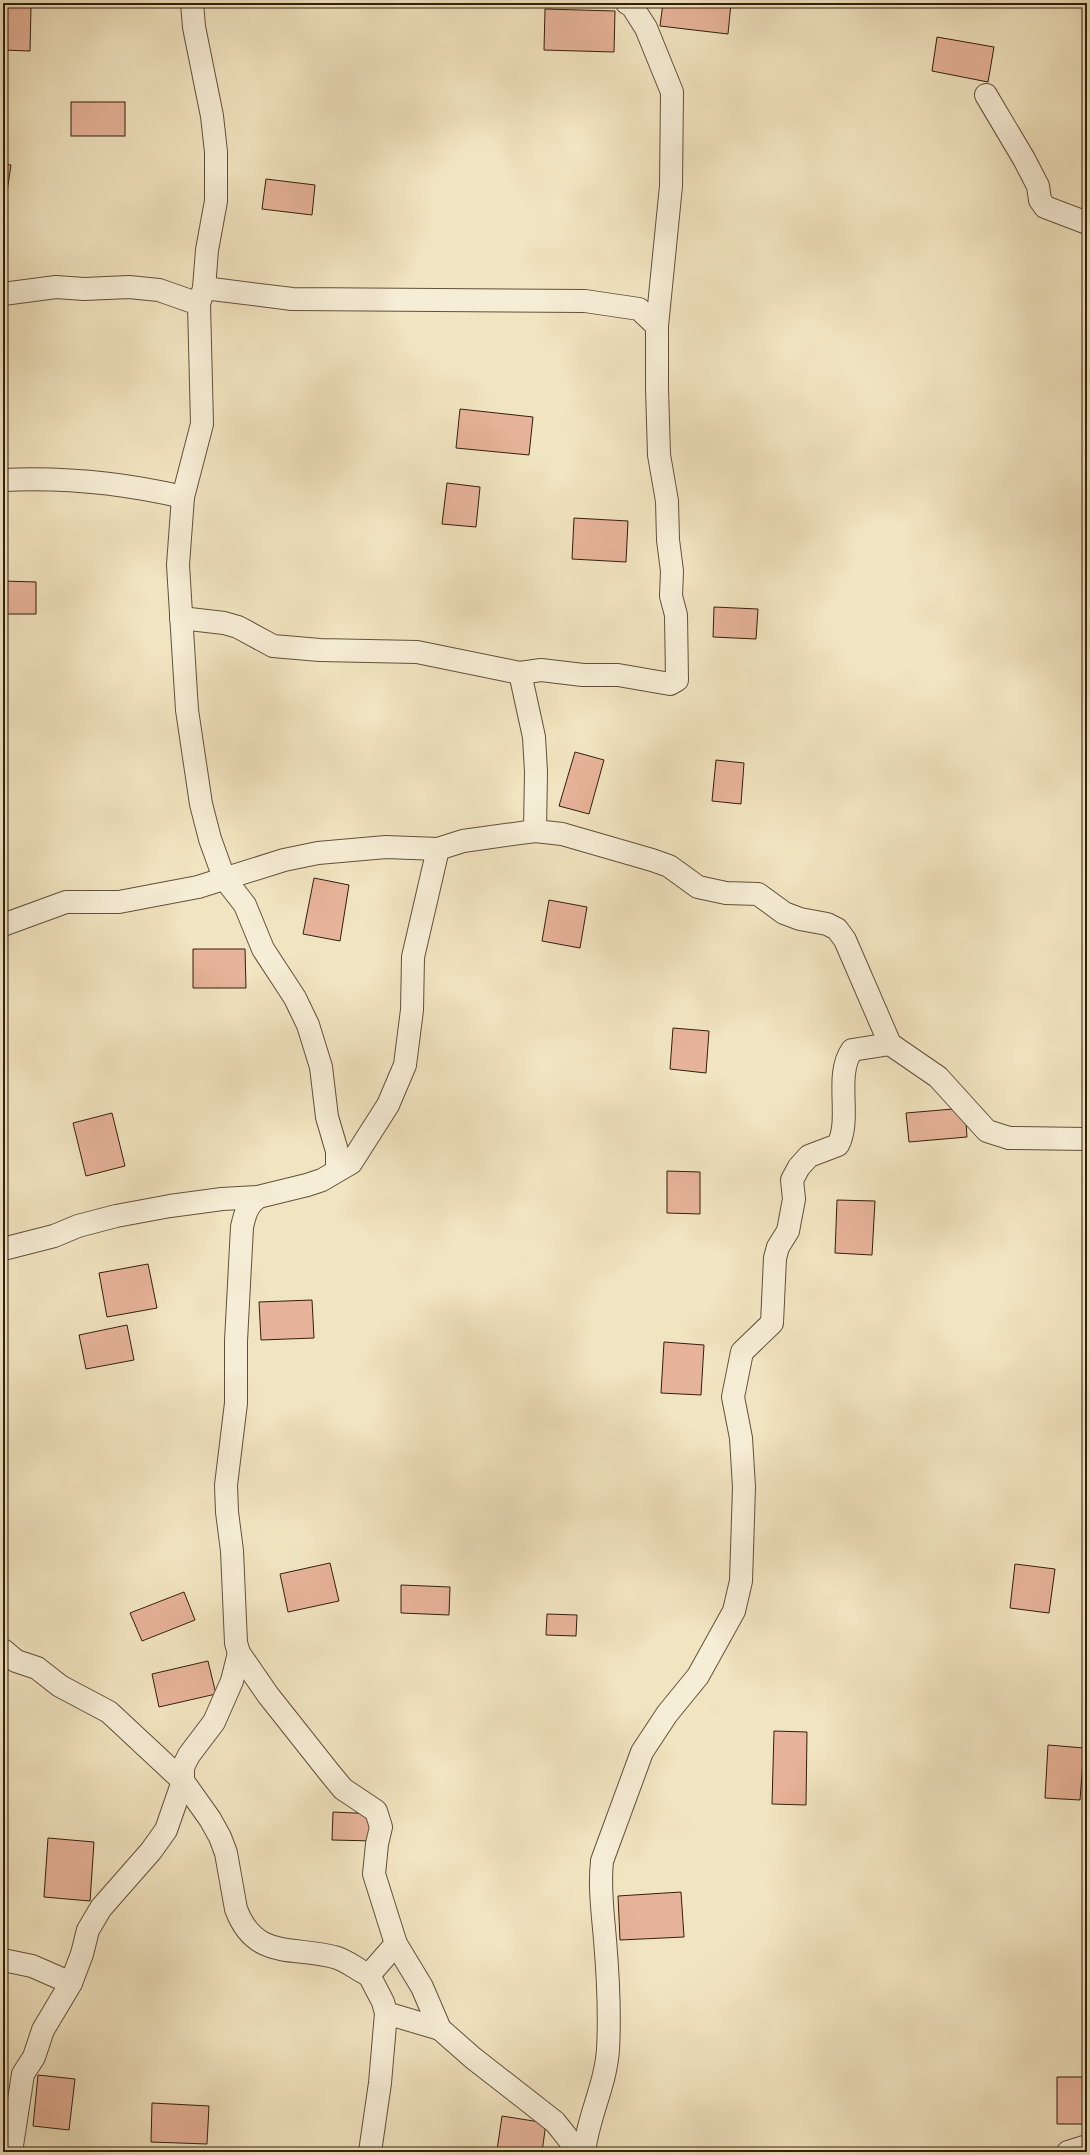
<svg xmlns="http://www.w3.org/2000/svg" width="1090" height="2155" font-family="Alegreya,serif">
<rect width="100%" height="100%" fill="#f1e4c0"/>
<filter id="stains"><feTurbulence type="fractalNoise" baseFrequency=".005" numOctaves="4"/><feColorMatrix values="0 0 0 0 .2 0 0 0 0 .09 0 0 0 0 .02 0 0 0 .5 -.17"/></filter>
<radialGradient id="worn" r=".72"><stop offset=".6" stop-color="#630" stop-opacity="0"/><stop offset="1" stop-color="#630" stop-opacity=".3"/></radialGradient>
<!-- building -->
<g fill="#e7b39a" stroke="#321f0d">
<path d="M663,3H731L728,34L660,26Z"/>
<path d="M3,6L31,7L30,51L3,50Z"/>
<path d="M545,9L615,11L614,52L544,50Z"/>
<path d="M937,37L994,47L988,82L932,71Z"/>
<rect x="71" y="102" width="54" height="34"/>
<path d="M3,164L11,165L5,205H3Z"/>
<path d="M266,179L315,185L312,215L262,209Z"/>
<path d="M460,409L533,417L529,455L456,448Z"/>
<path d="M447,483L480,487L476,527L442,524Z"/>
<path d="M574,518L628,521L626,562L572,559Z"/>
<path d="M3,581L36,582V614H3Z"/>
<path d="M714,607L758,609L756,639L713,637Z"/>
<path d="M575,752L604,760L589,814L559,806Z"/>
<path d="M716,760L744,763L741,804L712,801Z"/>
<path d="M314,878L349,885L340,941L303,934Z"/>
<path d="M549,900L587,907L580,948L542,941Z"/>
<rect x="1084" y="907" width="3" height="66"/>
<path d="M193,949H245L246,988H193Z"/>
<path d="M673,1028L709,1031L706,1073L670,1069Z"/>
<path d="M965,1108L967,1137L909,1142L906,1113Z"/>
<path d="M112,1113L125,1166L86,1176L73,1123Z"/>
<path d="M667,1171L700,1172V1214L667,1213Z"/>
<path d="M837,1200L875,1201L872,1255L835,1253Z"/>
<path d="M148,1264L157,1308L107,1317L99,1273Z"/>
<path d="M312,1300L314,1338L261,1340L259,1302Z"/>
<path d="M127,1325L134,1360L86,1369L79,1335Z"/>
<path d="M664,1342L704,1345L701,1395L661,1393Z"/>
<path d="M330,1563L339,1601L288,1612L280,1574Z"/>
<path d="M1015,1564L1055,1569L1049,1613L1010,1608Z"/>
<path d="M401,1585L450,1587L449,1615L401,1613Z"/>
<path d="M184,1592L195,1620L142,1641L130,1613Z"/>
<path d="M547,1614L577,1615L576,1636L546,1635Z"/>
<path d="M208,1661L216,1694L159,1707L152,1674Z"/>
<path d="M774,1731L807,1732L806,1805L772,1804Z"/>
<path d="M1048,1745L1084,1748L1080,1800L1045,1798Z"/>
<path d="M333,1812L376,1814L375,1841L332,1840Z"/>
<path d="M48,1838L94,1842L90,1901L44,1897Z"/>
<path d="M681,1892L684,1937L620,1940L618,1896Z"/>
<path d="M38,2075L75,2079L69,2130L33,2126Z"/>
<path d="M1057,2077H1084L1083,2124H1057Z"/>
<path d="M152,2103L209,2106L207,2144L151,2142Z"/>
<path d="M502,2116L546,2123L542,2152L497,2150Z"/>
</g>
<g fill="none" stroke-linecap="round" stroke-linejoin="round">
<defs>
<g id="minor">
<path d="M192,3L194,27L212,116L216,152V201L207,250L204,288L199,304L202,424L183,497L178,565L187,710L201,804L210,839L224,878L245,905L263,949L295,998L308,1025L321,1067L327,1117L337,1151V1170"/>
<path d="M986,95L1024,159L1038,186L1040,200L1045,207L1087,223"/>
<path d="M204,288L292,299L585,301L639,309L657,326"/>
<path d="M3,294L56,287L84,289L129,287L159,290L199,304"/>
<path d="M3,480C64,477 123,483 183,497"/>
<path d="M181,618L224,623L238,627L273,646L320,650L417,652L520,673"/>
<path d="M535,831L562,834L652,860L669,866L698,887L726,893L758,894L784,913L800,919L827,924L837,929L845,940L890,1044L938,1077L987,1131L1009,1138L1087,1139"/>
<path d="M3,925L66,902H119L198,887L284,860L318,853L386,847L438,849"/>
<path d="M258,1197C247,1205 245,1214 242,1227L236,1341V1403L226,1485L227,1512L232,1551L236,1643L239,1653L268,1695L329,1772L343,1789L376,1811L381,1827L377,1844L374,1874L396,1944L422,1987L440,2029L473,2058L555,2122L579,2152"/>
<path d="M3,1249L54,1236L78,1226L116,1216L170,1206L222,1199L258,1197L307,1185L322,1180L351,1163L388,1105L405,1065L412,1010L413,957L438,849L463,841L535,831L536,772L534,737L520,673L541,670L583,675H618L670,684L677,680L676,615L671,596L672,571L668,540L667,501L659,455L657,388V326L671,186L672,92L646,28L632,6L627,3"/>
<path d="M3,1650L16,1661L37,1668L60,1686L109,1712L183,1781L210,1819L220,1837L226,1853L236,1909C255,1960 292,1946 334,1957C347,1960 357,1970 369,1975L396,1944"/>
<path d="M3,1960L32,1966L71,1983"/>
<path d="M369,1975L383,2002L386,2013L380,2083L370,2152"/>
<path d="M386,2013L440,2029"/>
<path d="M11,2152L23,2074L34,2057L43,2030L71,1983L82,1954L88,1930L101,1908L151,1851L166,1830L183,1781V1767L189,1755L214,1722L232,1681L239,1653"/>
<path d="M584,2152C588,2117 606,2084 608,2049C610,2013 608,1975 605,1940C603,1914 599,1888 602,1861L642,1752L667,1714L698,1676L734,1611L741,1581L744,1487L741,1438L733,1397L742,1352L772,1323L775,1258L778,1247L788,1231L794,1199L792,1180L799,1167L809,1156L838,1145C852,1118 834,1076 852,1050L890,1044"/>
<path d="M1068,2152L1087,2146"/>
</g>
</defs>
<!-- minor casing -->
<use href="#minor" stroke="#62503a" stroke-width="24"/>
<!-- minor -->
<use href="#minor" stroke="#f6edd6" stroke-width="22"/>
</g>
<!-- margin -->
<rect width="1090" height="2155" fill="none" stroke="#f1e4c0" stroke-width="16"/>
<rect x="4" y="4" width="1082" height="2147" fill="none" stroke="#321f0d" stroke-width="2"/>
<rect x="8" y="8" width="1074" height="2139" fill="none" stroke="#321f0d"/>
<rect width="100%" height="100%" filter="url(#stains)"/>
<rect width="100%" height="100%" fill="url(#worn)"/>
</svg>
